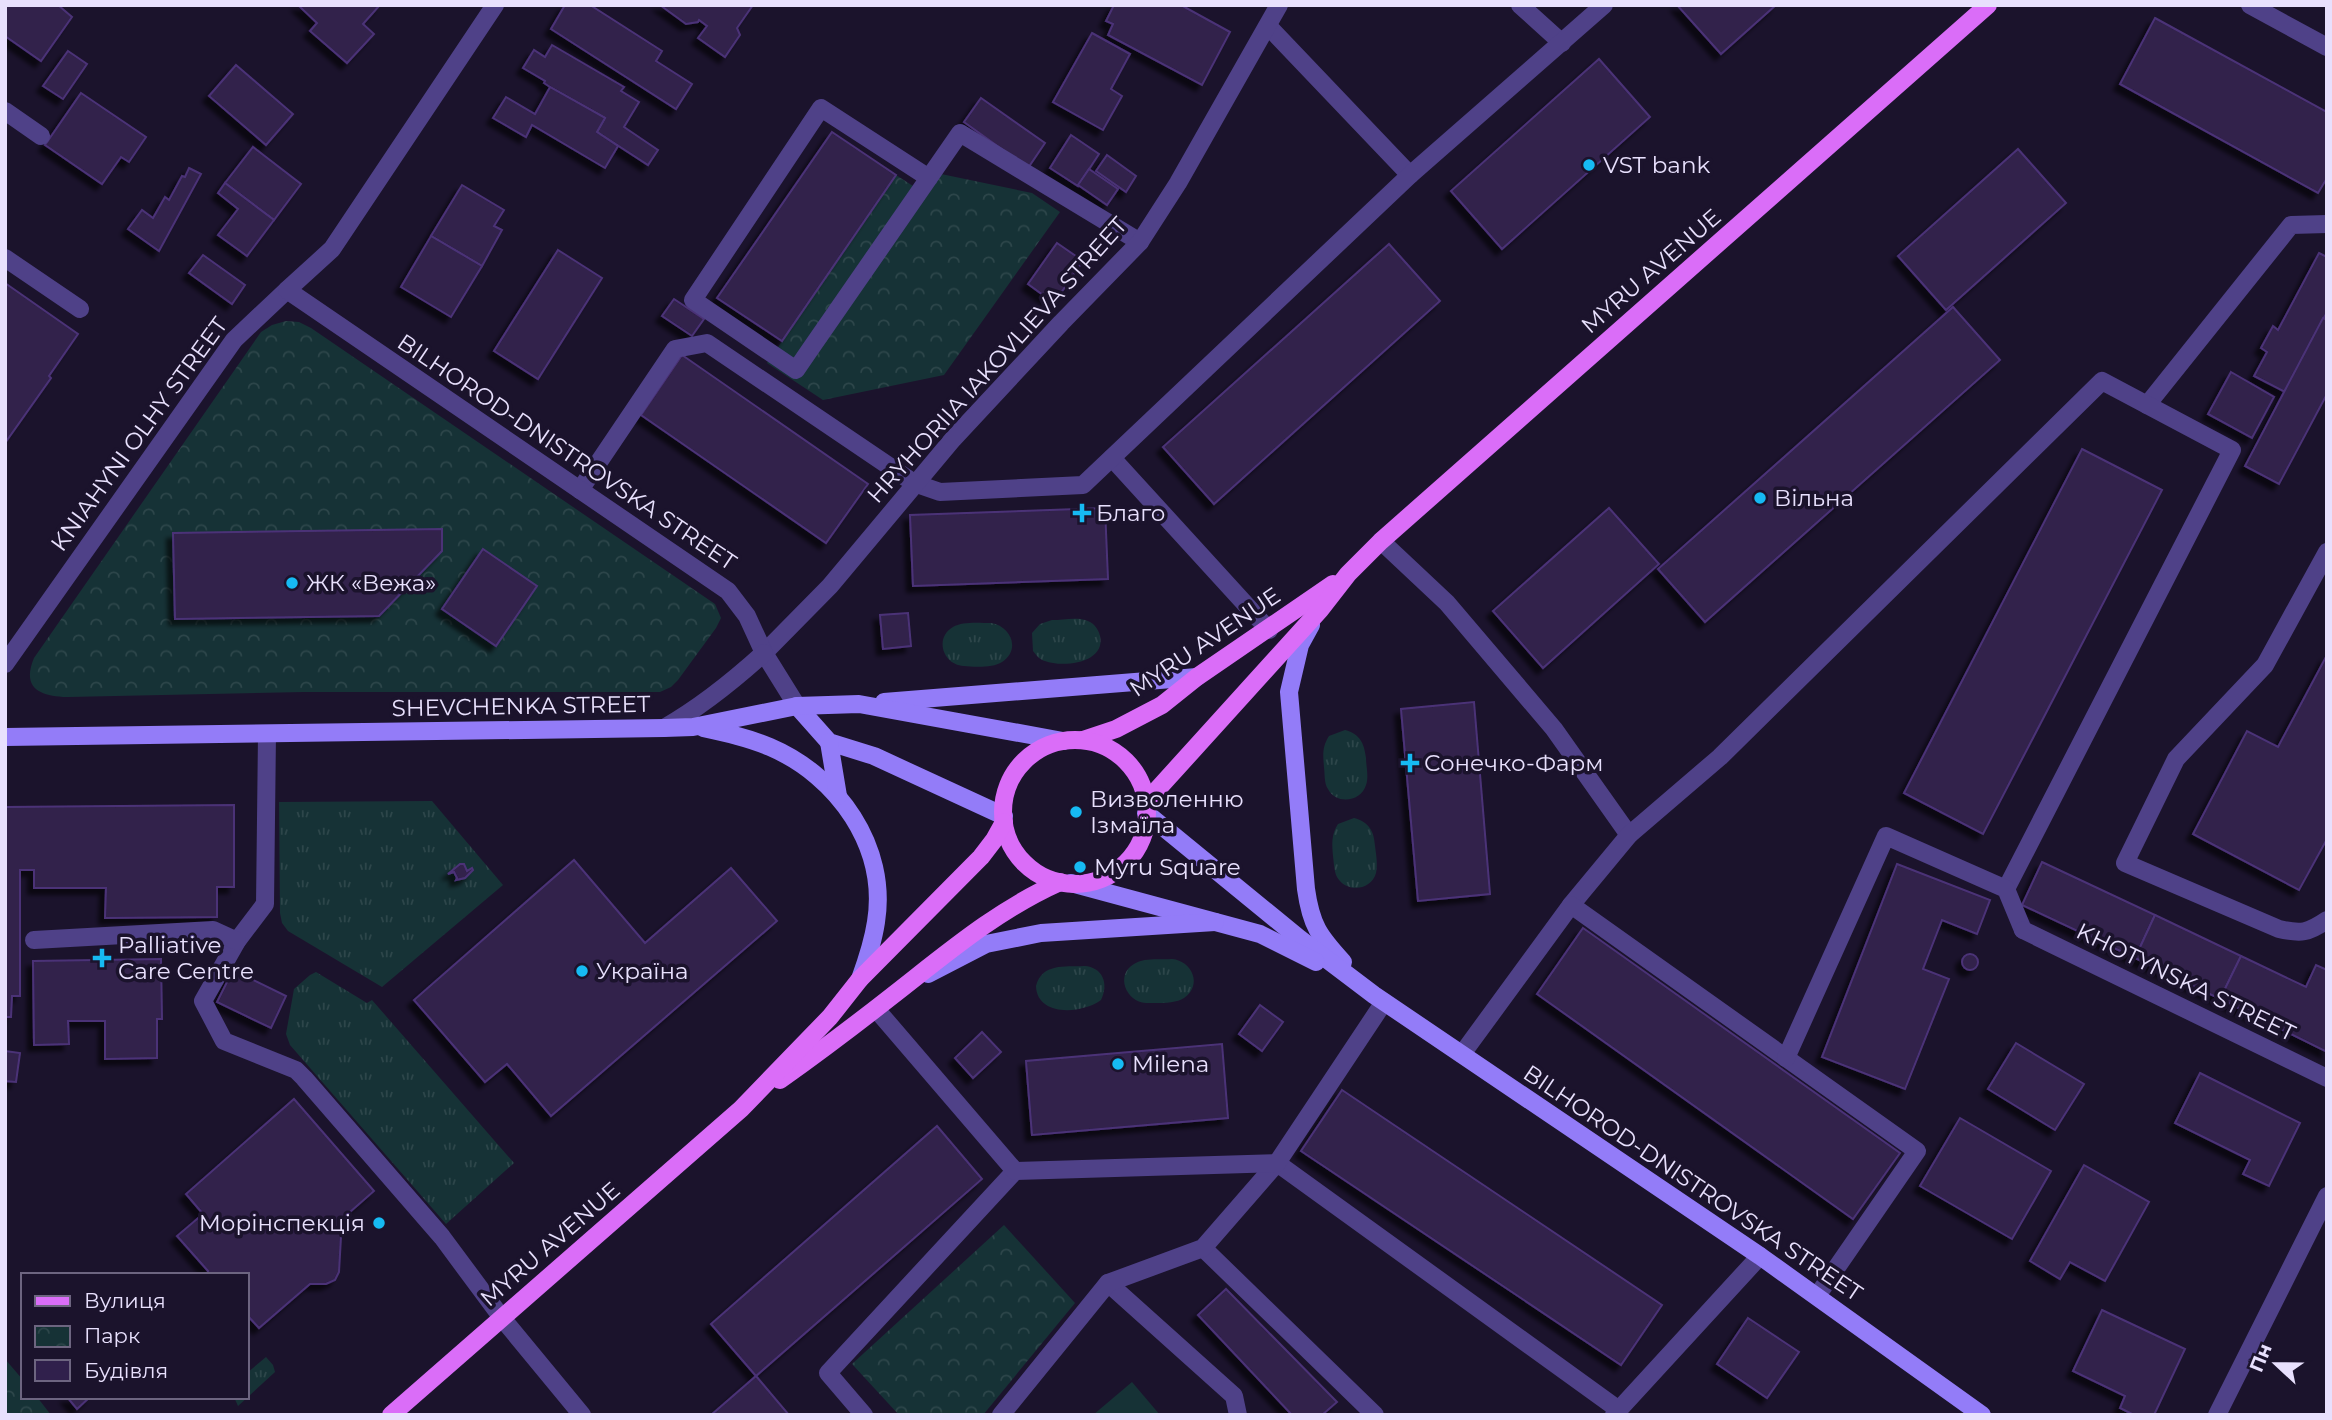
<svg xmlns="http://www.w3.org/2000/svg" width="2332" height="1420" font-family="Montserrat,sans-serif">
<defs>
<pattern id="grass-tufts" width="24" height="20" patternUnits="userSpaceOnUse" patternTransform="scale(1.75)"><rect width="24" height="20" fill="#163236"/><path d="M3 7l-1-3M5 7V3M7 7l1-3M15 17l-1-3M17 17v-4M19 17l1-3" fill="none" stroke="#2d464a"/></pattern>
<pattern id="park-crowns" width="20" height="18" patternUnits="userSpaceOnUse" patternTransform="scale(1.75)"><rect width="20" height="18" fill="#163236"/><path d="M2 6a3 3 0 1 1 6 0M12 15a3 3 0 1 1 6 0" fill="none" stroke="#2d464a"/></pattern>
<filter id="shadow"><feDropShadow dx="-6" dy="6" stdDeviation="2" flood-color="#0009"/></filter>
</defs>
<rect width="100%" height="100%" fill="#1b132c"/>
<!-- grass -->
<g fill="url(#grass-tufts)">
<path d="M1052,620C1062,620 1076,617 1085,620C1093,622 1098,628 1100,636C1106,663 1063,668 1045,661C1040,660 1036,655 1033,651L1032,633L1040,624Z"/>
<path d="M991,623C1011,626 1021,650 1002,662C993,668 974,667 964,666C943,665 934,638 953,627C963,621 980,623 991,623Z"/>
<path d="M1345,730C1360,734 1364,743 1366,758C1366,766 1369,777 1366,785C1361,802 1336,805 1328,789C1324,783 1325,775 1324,767C1323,755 1322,747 1329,736Z"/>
<path d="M432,801L503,885L382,987L288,931L282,923L280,913L279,802Z"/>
<path d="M1354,818C1369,822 1374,831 1375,846C1376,854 1378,865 1376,873C1371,891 1346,893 1337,877C1334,871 1334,863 1333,856C1332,844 1331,835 1338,824Z"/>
<path d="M1172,959C1192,961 1203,985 1184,998C1175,1004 1157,1003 1146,1003C1126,1002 1115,975 1134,964C1144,957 1161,960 1172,959Z"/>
<path d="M1084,966C1103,967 1109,984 1101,1000C1082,1014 1037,1017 1036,986C1042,963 1065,967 1084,966Z"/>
<path d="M316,972L367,1003L372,1000L514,1163L446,1224L290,1045L286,1034L294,989L310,975Z"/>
<path d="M266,1357L273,1365L275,1372L238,1406L234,1397H247V1373Z"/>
</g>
<!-- park -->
<g fill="url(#park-crowns)">
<path d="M941,174L1032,193L1060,212L944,375L823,400L767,363L896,175L927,195Z"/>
<path d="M286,321L299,322L311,328L715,604L721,618L716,628L678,680L671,687L660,692H303L67,697C41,696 21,689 34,658L261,332L272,325Z"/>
<path d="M1004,1225L1075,1303L983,1415H899L852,1364Z"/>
<path d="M5,1359L23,1380V1397H37L51,1415H5Z"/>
</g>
<!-- pitch -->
<path fill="#163236" d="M1132,1382L1160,1415H1093Z"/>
<!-- building -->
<g fill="#30204c" stroke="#4b3377" stroke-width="2" filter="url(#shadow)">
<path d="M5,5H58L72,17L41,61L5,36Z"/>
<path d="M298,5H380L363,24L374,34L347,63L310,31L317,23Z"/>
<path d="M565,5H590L662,51L656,61L692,84L676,109L551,29Z"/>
<path d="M660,5H753L737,28L740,35L725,57L698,38L707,26L699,20L698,22L686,24Z"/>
<path d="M1114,5H1181L1230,32L1202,85L1108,35L1113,24L1106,21Z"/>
<path d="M1677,5H1776L1721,54Z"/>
<path d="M2155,18L2327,112V178L2318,193L2120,84Z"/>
<path d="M1092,33L1130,54L1111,89L1122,96L1103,130L1053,102Z"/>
<path d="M552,45L624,87L621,91L639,102L624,127L658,150L648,165L597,132L605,118L550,87L544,83L545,81L523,68L534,50L545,57Z"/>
<path d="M68,51L87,64L63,99L43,86Z"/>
<path d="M1599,59L1650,117L1502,249L1451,191Z"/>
<path d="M236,65L293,114L266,145L209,96Z"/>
<path d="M550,87L605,118L597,132L618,146L605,168L532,125L526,137L493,118L506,97L535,114Z"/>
<path d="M81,93L146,137L129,162L121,157L102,184L45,145Z"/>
<path d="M981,98L1045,143L1028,168L964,122Z"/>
<path d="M832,132L896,175L782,341L717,298Z"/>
<path d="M1071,135L1099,154L1078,186L1050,168Z"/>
<path d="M253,147L301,184L274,220L225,183Z"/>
<path d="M2018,149L2066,203L1946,310L1898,256Z"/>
<path d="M1107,155L1136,176L1126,192L1096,171Z"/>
<path d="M189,168L201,174L159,251L128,229L142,210L153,218L165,197L169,200L182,176L185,177Z"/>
<path d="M1089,169L1118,189L1107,205L1078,185Z"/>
<path d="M225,183L274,220L247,256L218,235L238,209L218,193Z"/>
<path d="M462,185L504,210L494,226L502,230L482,266L431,236Z"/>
<path d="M431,236L482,266L451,317L401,287Z"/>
<path d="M1057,243L1083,261L1054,303L1028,284Z"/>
<path d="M1389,244L1440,301L1214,504L1163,447Z"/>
<path d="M558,250L602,278L538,379L494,351Z"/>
<path d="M2319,253L2327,257V312L2285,392L2254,376L2267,352L2261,348L2273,326L2278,330Z"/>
<path d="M203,255L245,285L232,304L189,273Z"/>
<path d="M5,283L78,334L49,376L51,378L5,443Z"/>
<path d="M674,299L704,319L692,336L662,316Z"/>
<path d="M1953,307L2000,360L1705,622L1658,569Z"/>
<path d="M2323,318L2327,320V394L2279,484L2245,466Z"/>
<path d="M682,355L868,484L826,543L641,415Z"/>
<path d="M2231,372L2274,397L2252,438L2208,414Z"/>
<path d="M2082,449L2162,490L1983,834L1904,793Z"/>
<path d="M1105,508L1108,579L913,586L910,515Z"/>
<path d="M1609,508L1659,564L1543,668L1493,611Z"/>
<path d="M442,529V551L379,616L175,619L173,533Z"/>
<path d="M483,549L537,586L496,646L442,609Z"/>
<path d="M908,613L911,646L883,649L880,615Z"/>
<path d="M2327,655V839L2299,890L2193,834L2247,731L2278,747Z"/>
<path d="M1474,702L1490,894L1418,901L1401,709Z"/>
<path d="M234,805V887H217V917L105,918L106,888H34V870H20V996H12L11,1017H5V807Z"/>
<path d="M574,860L645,943L731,868L777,921L551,1116L507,1064L485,1082L414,1000Z"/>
<path d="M2042,862L2155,915L2135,958L2022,905Z"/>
<path d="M460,864H464L467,871L472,868L473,870L465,878L456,880L457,878L454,872L448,874Z"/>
<path d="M1897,864L1990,900L1977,934L1942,920L1923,969L1949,979L1905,1089L1822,1057Z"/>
<path d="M2155,915L2241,956L2220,999L2135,958Z"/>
<path d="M1583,928L1900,1153L1853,1219L1537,994Z"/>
<circle cx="1970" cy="962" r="8"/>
<path d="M2241,956L2306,987L2316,965L2327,970V1052L2220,999Z"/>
<path d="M161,959L162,1019H157V1058L105,1059V1021H68L69,1044L34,1045L33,961Z"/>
<path d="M233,970L286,996L271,1028L217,1002Z"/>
<path d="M1260,1005L1283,1022L1262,1051L1239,1034Z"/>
<path d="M982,1032L1001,1052L973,1078L955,1058Z"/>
<path d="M2016,1043L2084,1084L2055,1130L1988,1089Z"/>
<path d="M1222,1044L1228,1118L1032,1135L1026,1061Z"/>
<path d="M5,1051L20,1053L16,1082L5,1081Z"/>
<path d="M2200,1073L2300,1123L2269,1186L2243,1174L2250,1160L2175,1123Z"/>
<path d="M1342,1090L1662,1305L1621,1365L1301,1151Z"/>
<path d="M294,1099L374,1191L342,1219L339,1272L335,1280L326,1284H310L259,1328L247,1315V1275H208V1271L177,1236L203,1214L186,1194Z"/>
<path d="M1960,1118L2051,1171L2012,1239L1920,1186Z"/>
<path d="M937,1126L982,1179L756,1376L711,1324Z"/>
<path d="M2084,1165L2149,1202L2105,1281L2070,1262L2060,1279L2030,1261Z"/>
<path d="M1226,1289L1337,1402L1322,1415H1292L1198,1315Z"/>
<path d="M2102,1310L2185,1349L2154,1415H2134L2120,1408L2125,1396L2073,1371Z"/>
<path d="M1748,1318L1799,1352L1767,1398L1717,1364Z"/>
<path d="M756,1376L789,1415H711Z"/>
<path d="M67,1397H90L77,1409Z"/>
</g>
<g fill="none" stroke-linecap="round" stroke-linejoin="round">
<!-- service -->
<g stroke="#4f4188" stroke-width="18">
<path d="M1520,5L1562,43"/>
<path d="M1268,26L1410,175"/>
<path d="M929,178L821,108L693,300L796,370L809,351L960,133L1140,242"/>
<path d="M5,258L80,309"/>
<path d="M2147,405L2291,225L2327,224"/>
<path d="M1112,458L1269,630"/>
<path d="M580,490L675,349L707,343L914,483L940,492L1083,485L1410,175L1604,5"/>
<path d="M1381,541L1447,603L1554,729L1629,835"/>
<path d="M2327,552L2265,665L2176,759L2125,863L2279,929C2301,934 2308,933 2327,920"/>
<path d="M764,653L830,586L953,439L1061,323L1140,242L1178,183L1279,5"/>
<path d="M267,734L265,904L237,941L203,1001L224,1041L296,1070L304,1078L442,1237L502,1318L582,1415"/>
<path d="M1571,905L1629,835L1720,757L2102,381L2232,450L2006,889"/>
<path d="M34,940L213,930L237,941"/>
<path d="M1462,1054L1571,905L1917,1151L1817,1296"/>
<path d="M1786,1058L1886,836L2006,889L2023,930"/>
<path d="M1203,1248L1375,1415"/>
<path d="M1108,1283L1234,1396L1238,1415"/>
<path d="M864,1415L828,1373L1015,1171"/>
<path d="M1001,1415L1108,1283L1203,1248L1277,1163L1619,1410"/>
</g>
<!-- minor -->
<g stroke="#4f4188" stroke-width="18">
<path d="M5,111L41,136"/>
<path d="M5,664L234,340L287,290"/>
<path d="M2023,930L2327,1078"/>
<path d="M876,1009L1015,1171L1277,1163L1384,1002"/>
<path d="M1614,1415L1760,1256"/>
<path d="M2217,1415L2327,1196"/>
</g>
<!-- tertiary -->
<g stroke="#4f4188" stroke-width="18">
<path d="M495,5L332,249L287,290L728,591L747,616L764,653L797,706"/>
<path d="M2250,5L2327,47"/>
<path d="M664,728C701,707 732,682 764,653"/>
</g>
<!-- secondary -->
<g stroke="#937cf8" stroke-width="18">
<path d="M1311,625L1300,645L1289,692L1306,889C1311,925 1319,936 1343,962"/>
<path d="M884,702L1197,677"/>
<path d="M797,706L829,742L874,756L1004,816"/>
<path d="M703,728C726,733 749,738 770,747C838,776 888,847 876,922C873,942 867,960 860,979"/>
<path d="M5,737L664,728L693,727L797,706L859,704L1063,741"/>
<path d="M829,742L838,796"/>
<path d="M1146,813L1300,939L1374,995L1760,1256L1982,1415"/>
<path d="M1071,883L1260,934L1316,962"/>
<path d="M928,974L986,944L1041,933L1215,922"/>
</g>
<!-- primary -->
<g stroke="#da6df8" stroke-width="18">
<path d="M1083,740L1116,729L1162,705L1197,677L1333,584"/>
<circle cx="1075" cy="812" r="72"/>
<path d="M1146,802L1320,610L1348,574L1381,541L1988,5"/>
<path d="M780,1080C818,1053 855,1025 892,996C946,954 997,910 1060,882"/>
<path d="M391,1415L741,1109L830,1017L860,979L981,857L994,840L1004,822"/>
</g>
</g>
<!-- markers -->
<g fill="#16baf3" stroke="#1b132c" stroke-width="2.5">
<circle cx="1589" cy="165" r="7"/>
<circle cx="1760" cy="498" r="7"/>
<path d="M1078.5 502.5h7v7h7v7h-7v7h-7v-7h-7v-7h7z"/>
<circle cx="292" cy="583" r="7"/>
<path d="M1406.5 752.5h7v7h7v7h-7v7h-7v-7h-7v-7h7z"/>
<circle cx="1076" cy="812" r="7"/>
<circle cx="1080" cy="867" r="7"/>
<path d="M98.5 947.5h7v7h7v7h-7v7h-7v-7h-7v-7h7z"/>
<circle cx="582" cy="971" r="7"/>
<circle cx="1118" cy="1064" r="7"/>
<circle cx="379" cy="1223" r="7"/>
</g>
<g text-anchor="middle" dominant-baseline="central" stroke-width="7" stroke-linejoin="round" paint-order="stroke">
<!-- poi labels -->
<g font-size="23" fill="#e8e0fd" stroke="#1b132c" text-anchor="start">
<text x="1603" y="165">VST bank</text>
<text x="1774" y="498">Вільна</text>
<text x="1096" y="513">Благо</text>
<text x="306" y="583">ЖК «Вежа»</text>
<text x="1424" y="763">Сонечко-Фарм</text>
<text x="1090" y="799">Визволенню<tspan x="1090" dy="26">Ізмаїла</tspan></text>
<text x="1094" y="867">Myru Square</text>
<text x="118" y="945">Palliative<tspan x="118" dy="26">Care Centre</tspan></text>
<text x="596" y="971">Україна</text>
<text x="1132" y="1064">Milena</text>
<text x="365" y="1223" text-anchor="end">Морінспекція</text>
</g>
<!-- street labels -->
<g font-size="23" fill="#e8e0fd" stroke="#1b132c">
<text transform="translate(1651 271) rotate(-41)">MYRU AVENUE</text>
<text transform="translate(997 360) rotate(-48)">HRYHORIIA IAKOVLIEVA STREET</text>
<text transform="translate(139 434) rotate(-54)">KNIAHYNI OLHY STREET</text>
<text transform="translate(567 452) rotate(34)">BILHOROD-DNISTROVSKA STREET</text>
<text transform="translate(1205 642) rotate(-34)">MYRU AVENUE</text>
<text transform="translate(521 706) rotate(-1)">SHEVCHENKA STREET</text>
<text transform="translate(2186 982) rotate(26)">KHOTYNSKA STREET</text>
<text transform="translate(1693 1183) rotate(34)">BILHOROD-DNISTROVSKA STREET</text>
<text transform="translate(550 1244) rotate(-41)">MYRU AVENUE</text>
</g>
</g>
<!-- border -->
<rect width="2332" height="1420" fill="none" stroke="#e8e0fd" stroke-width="14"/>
<!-- legend -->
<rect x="21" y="1273" width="228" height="126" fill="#1b132c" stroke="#6d6580" stroke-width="2"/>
<rect x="35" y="1296" width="35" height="10" fill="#da6df8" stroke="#6d6580" stroke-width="2"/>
<text x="84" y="1308" font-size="21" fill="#e8e0fd">Вулиця</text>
<rect x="35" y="1326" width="35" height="21" fill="url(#park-crowns)" stroke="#6d6580" stroke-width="2"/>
<text x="84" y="1343" font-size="21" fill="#e8e0fd">Парк</text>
<rect x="35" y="1360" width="35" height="21" fill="#30204c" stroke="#6d6580" stroke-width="2"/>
<text x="84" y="1378" font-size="21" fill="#e8e0fd">Будівля</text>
<!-- north arrow -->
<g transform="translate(2276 1364) rotate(292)" stroke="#1b132c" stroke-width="5" paint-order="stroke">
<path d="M0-5L12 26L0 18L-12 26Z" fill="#e8e0fd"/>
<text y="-10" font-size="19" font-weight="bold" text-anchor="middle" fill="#e8e0fd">Пн</text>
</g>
</svg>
